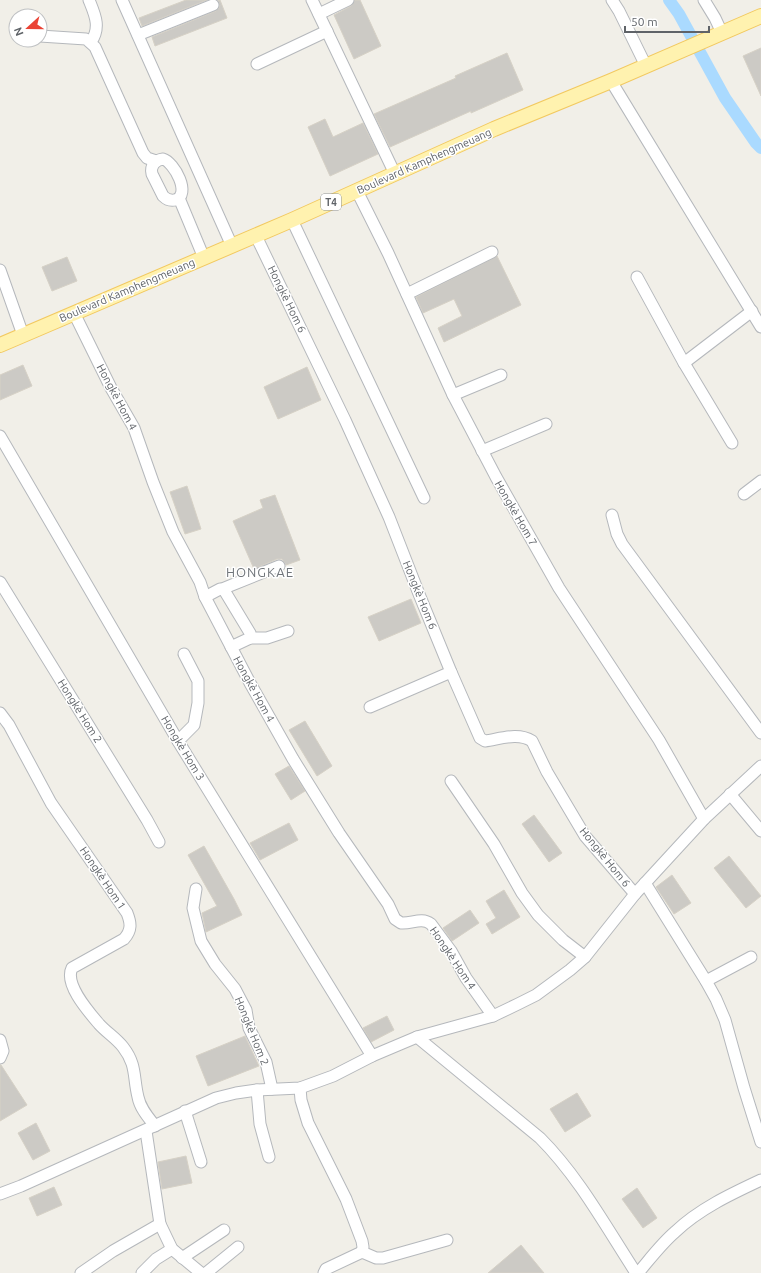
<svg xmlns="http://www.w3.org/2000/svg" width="761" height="1273" font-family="Ubuntu,sans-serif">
<rect width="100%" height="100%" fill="#f1efe8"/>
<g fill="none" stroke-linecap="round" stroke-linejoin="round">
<!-- canal -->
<path stroke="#aadaff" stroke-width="12" d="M669,0L679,14L725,98L756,143L761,148"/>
</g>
<!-- building -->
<g fill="#cccac5" stroke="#d6d1c6">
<path d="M186,0H207L142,26L139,18Z"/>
<path d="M218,0H220L227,18L155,46L152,37L216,11L220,6Z"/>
<path d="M355,0H360L381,46L354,59L334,15L351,6Z"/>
<path d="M761,48V96L743,56Z"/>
<path d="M507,53L523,90L471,113V111L390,147L374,114L456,78L455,76Z"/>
<path d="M325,119L333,137L363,123L378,154L330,176L308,127Z"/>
<path d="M497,256L521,305L444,342L438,328L462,316L454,299L423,313L416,297Z"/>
<path d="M67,257L77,281L52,291L42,267Z"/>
<path d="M23,365L32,386L0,400V375Z"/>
<path d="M307,367L321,400L278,419L264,387Z"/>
<path d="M187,486L201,529L185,534L170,492Z"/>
<path d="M275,495L300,560L286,565L282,559H277L254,569L233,521L263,508L260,500Z"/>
<path d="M411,599L421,623L379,641L368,617Z"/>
<path d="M305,721L332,766L317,776L289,730Z"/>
<path d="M289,766L305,791L291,800L275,774Z"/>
<path d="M534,815L562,853L549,862L522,824Z"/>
<path d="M289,823L298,840L260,860L250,843Z"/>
<path d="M204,846L234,899L242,915L206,932L202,913L217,906L188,855Z"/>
<path d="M729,856L761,896L746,908L714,868Z"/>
<path d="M672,875L691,903L674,914L656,887Z"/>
<path d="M504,890L520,917L492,934L486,924L496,918L486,901Z"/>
<path d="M470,910L479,923L452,941L443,928Z"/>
<path d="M387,1016L394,1030L371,1042L363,1028Z"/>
<path d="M245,1036L259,1066L208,1086L196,1056Z"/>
<path d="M0,1065H1L27,1105L0,1121Z"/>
<path d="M577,1093L591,1116L565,1132L550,1109Z"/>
<path d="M36,1123L50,1151L33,1160L18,1133Z"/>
<path d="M186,1156L192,1183L162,1189L158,1162Z"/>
<path d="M54,1187L62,1205L37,1216L29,1198Z"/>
<path d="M637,1188L657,1218L643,1228L622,1199Z"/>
<path d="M521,1245L544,1273H488Z"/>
</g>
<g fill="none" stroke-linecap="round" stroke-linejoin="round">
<defs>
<g id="minor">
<path d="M89,0C95,15 101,27 91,42"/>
<path d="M122,0L232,246"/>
<path d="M312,0L395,174"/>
<path d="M612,0L619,11L646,66"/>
<path d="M704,0L715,18L722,33"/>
<path d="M319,14L348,0"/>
<path d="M138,35L213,5"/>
<path d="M40,36L86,39L95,47L143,153L147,158L156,161"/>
<path d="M257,64L327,31"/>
<path d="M611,81L761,327"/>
<path d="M163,159C174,162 192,195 175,200C170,201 166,199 163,196L152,174C150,166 155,160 163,159Z"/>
<path d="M357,191L388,253L453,395L496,477L559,588L659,740L704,819"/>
<path d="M179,198L204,258"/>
<path d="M292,220L424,498"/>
<path d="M256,236L345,420L389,517L419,594L451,672L480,738L485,741C500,739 518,732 532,741L547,772L585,836L635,894"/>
<path d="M0,270L23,335"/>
<path d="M637,277L684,363L732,443"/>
<path d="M407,294L492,252"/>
<path d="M74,313L111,388L134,428L153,482L173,532L200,582L205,597L250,683L293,759L339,833L388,904L395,919L401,923C412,924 421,917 431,924L451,951L466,978L493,1016"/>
<path d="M684,363L752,311"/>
<path d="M453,395L501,375"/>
<path d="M0,436L178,741L372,1056"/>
<path d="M482,451L546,424"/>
<path d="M744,494L761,481"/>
<path d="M612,515L617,534L622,544L761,733"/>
<path d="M0,582L147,820L159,842"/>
<path d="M222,589L279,566"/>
<path d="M205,597L220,589L224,590L250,633V638L248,639L231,647"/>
<path d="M250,638H267L288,631"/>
<path d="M370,707L451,672"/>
<path d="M0,713L9,725L51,803L127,913C131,923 132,930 124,939L72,968C64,984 88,1011 99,1024C106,1032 116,1038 123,1047C137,1065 133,1077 138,1097C140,1108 148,1117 155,1126"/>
<path d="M178,741L194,725L198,703V681L184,654"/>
<path d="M451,781L494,844L522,893L538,915L563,940L585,957"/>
<path d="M730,794L761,831"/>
<path d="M645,883L706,981L716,999L725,1020L744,1088L761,1142"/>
<path d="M196,889L193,908L201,941L215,964L235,989L246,1010L249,1028L266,1062L272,1089"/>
<path d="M706,981L751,957"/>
<path d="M417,1037L540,1138C579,1177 606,1227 636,1273"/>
<path d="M0,1040L3,1051L0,1058"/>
<path d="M300,1088L301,1100L308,1123L346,1199L362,1241L363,1247L362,1252"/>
<path d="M257,1090L260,1124L269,1157"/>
<path d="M185,1111L201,1162"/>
<path d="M146,1131L160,1224L172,1249L201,1273"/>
<path d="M0,1194L21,1186L216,1098L236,1093L257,1090L300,1088L333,1076L372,1056L417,1037L493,1016L518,1004L536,995L570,970L585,957L635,894L704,819L761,766"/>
<path d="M182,1258L224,1230"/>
<path d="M81,1273L113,1251L160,1224"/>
<path d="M142,1273L156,1259L172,1249"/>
<path d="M206,1273L238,1247"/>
<path d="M324,1273L326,1269L362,1252L376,1258H383L447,1240"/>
<path d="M638,1273C650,1259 661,1244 675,1232C699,1209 731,1194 761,1180"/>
</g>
<path id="major" d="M0,345L292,220L494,129L611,81L761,16"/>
</defs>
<!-- minor casing -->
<use href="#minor" stroke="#b5b8bc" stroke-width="13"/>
<!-- major casing -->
<use href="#major" stroke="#f2c960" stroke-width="16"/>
<!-- minor -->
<use href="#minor" stroke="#fff" stroke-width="11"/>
<!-- major -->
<use href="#major" stroke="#fff2af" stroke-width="14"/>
</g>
<g text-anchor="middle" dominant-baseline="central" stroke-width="3" stroke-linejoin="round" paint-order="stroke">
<!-- shield labels -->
<rect fill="#fff" stroke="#8f9295" stroke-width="1" x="321" y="194" width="20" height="16" rx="3"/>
<g font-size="10" font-weight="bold" fill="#5f6368">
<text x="331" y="202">T4</text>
</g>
<!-- street labels -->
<g font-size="11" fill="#5f6368" stroke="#fff">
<text transform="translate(424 161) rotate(-24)">Boulevard Kamphengmeuang</text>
<text transform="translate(127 290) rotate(-23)">Boulevard Kamphengmeuang</text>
<text transform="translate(287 299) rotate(64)">Hongkè Hom 6</text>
<text transform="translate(117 397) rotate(62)">Hongkè Hom 4</text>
<text transform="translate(516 513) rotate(60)">Hongkè Hom 7</text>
<text transform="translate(420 595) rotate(68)">Hongkè Hom 6</text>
<text transform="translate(254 689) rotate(61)">Hongkè Hom 4</text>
<text transform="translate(80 711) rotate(58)">Hongkè Hom 2</text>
<text transform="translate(183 748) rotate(59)">Hongkè Hom 3</text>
<text transform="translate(605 857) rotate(51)">Hongkè Hom 6</text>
<text transform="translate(103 878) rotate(56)">Hongkè Hom 1</text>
<text transform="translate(453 958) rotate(56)">Hongkè Hom 4</text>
<text transform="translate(252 1031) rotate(68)">Hongkè Hom 2</text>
</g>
<!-- quarter labels -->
<g font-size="13" letter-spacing="1" fill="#70757a" stroke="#fff">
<text x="260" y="572">HONGKAE</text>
</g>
</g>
<!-- north arrow -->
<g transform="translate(28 28) rotate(249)"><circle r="19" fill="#ffffff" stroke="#bfc1c3"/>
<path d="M0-3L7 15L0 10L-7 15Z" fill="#ea4335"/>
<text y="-6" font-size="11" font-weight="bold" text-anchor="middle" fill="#5f6368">N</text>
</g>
<!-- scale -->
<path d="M625 26v6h84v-6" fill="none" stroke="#5f6368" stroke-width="2"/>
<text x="631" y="26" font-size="12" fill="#5f6368" stroke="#ffffff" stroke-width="3" paint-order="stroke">50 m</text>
</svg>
